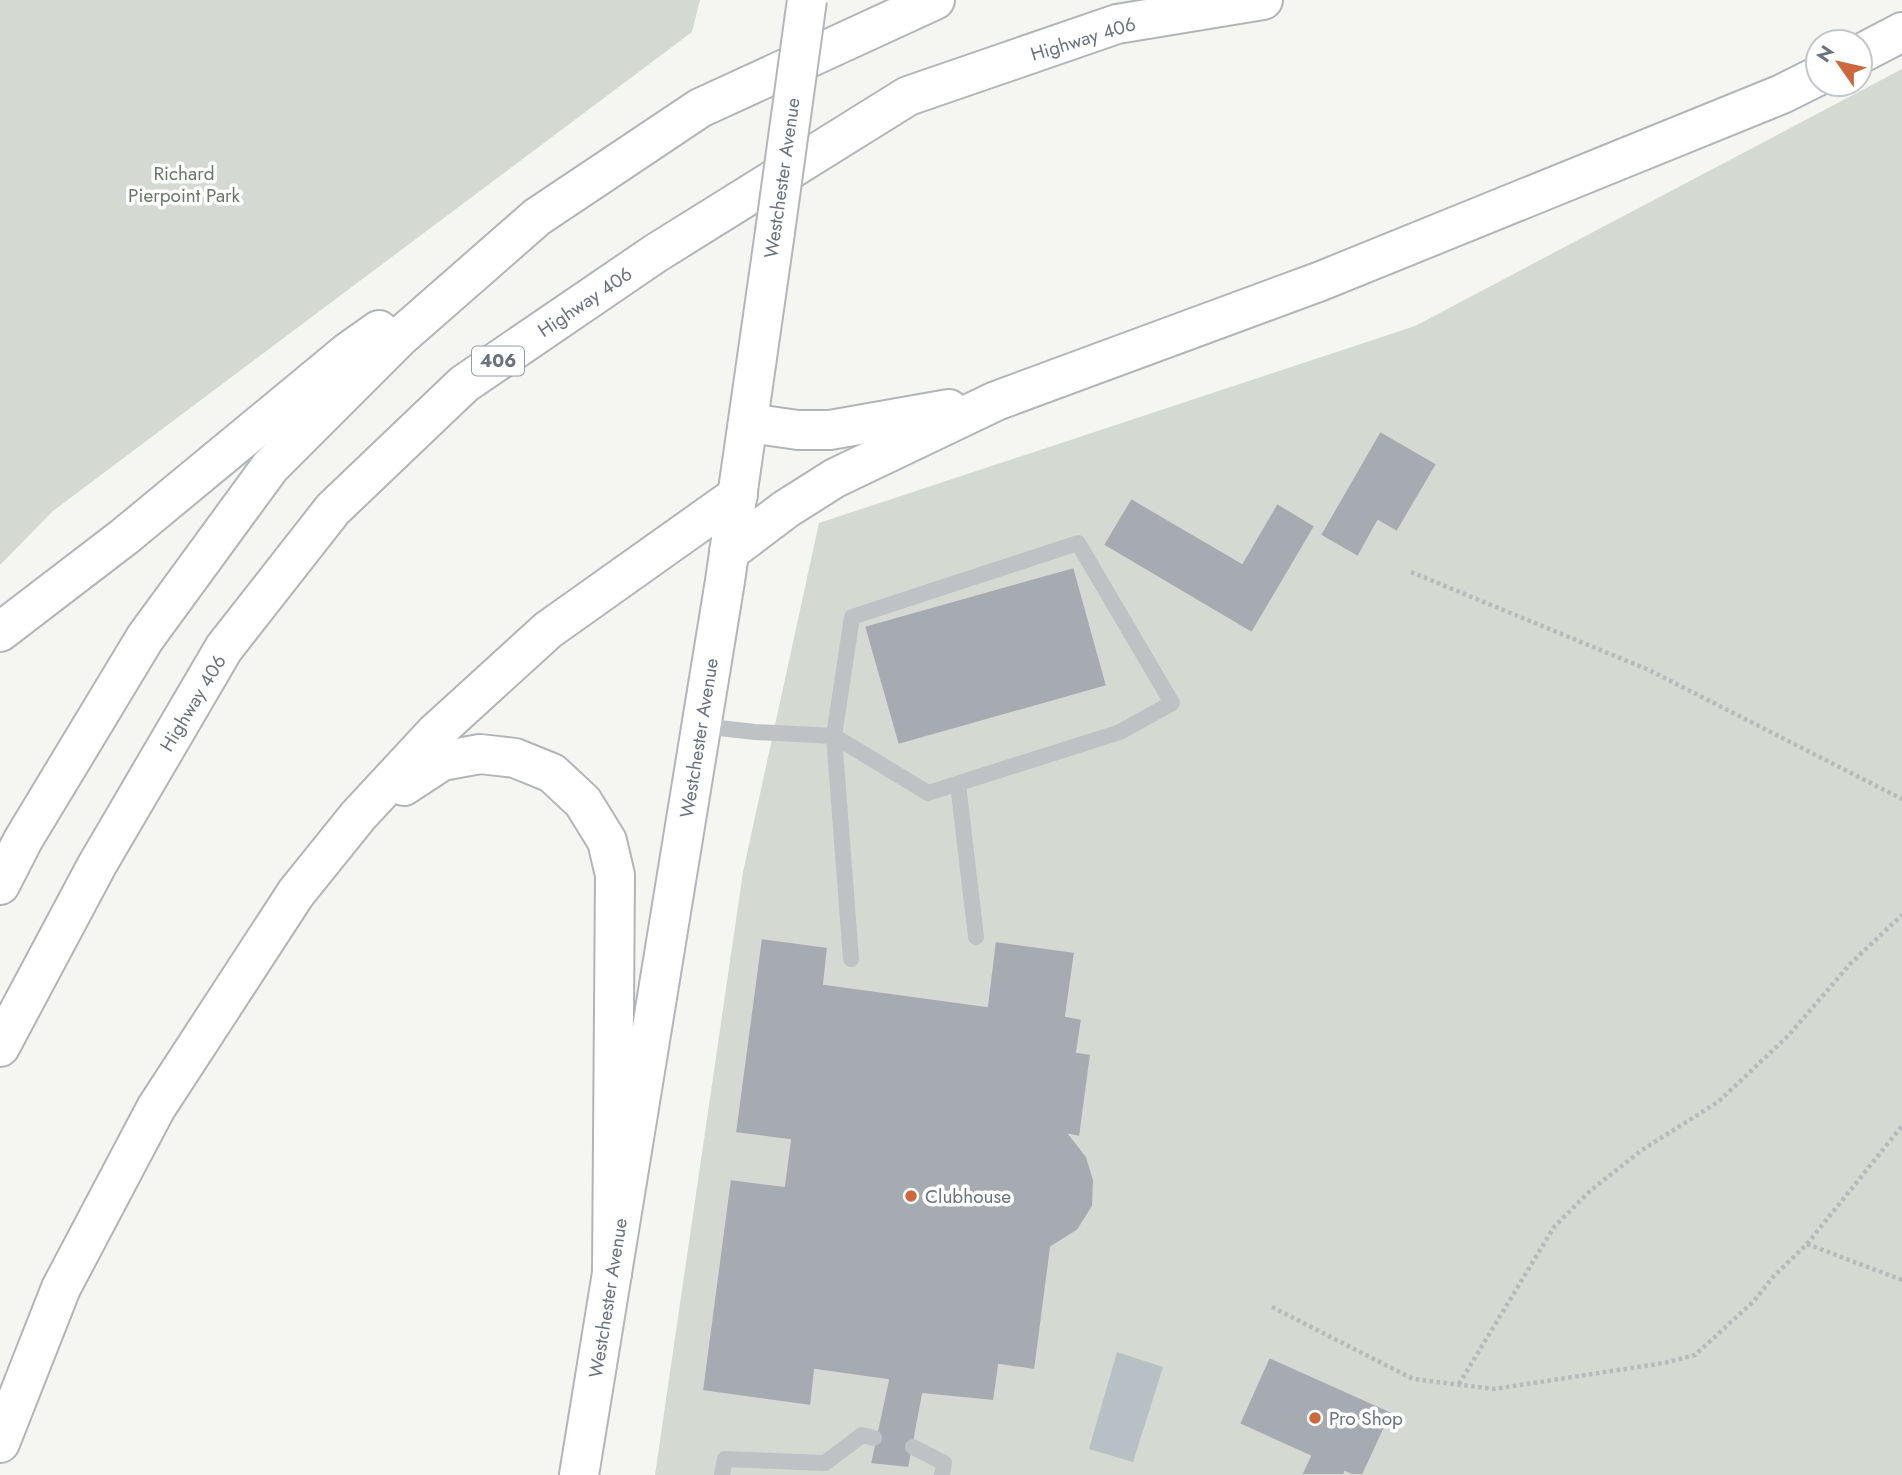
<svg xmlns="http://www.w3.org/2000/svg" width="1902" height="1475" font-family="Jost,sans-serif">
<rect width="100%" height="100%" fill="#f5f5f2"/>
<!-- green -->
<g fill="#d4dad2">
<path d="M0,0H700L692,32L53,511L0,565Z"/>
<path d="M1902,69V1475H655L743,872L819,523L1415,326Z"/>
</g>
<!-- water -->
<path fill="#b7c0c4" d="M1117,1352L1163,1367L1133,1462L1089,1449Z"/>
<!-- building -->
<g fill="#a5abb0" stroke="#d7d7d5" stroke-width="2">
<path d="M1380,431L1437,464L1397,532L1378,521L1358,557L1320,535Z"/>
<path d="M1131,498L1242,563L1277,503L1315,526L1252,633L1103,545Z"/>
<path d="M1074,567L1107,686L898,745L864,626Z"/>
<path d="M761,938L828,947L824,984L987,1006L995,941L1075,952L1066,1016L1082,1019L1077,1052L1091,1054L1080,1137L1070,1135L1087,1157L1094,1180L1093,1206L1078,1230L1051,1247L1035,1370L999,1365L994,1401L923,1394L909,1468L870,1464L888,1380L815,1370L811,1406L702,1391L730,1179L784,1186L790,1140L735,1133Z"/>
<path d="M1269,1357L1392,1412L1363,1475H1352L1345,1472L1344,1475H1301L1310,1456L1239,1424Z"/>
</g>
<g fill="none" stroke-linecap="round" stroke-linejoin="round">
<defs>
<path id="secondary" d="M579,1475L725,581L775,232"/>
<g id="motorway">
<path d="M1860,54L1902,32"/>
<path d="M749,423L798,430H830L949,409"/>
<path d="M729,552L786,509L835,478L996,401L1321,281L1782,94L1818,76"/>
<path d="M0,632L124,537L348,352L379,330"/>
<path d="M404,786L442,761L480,754L515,758L552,773L583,802L607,841L615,875L612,1274"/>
<path d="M0,885L23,840L145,638L270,467L400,337L537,217L700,108L935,0"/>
<path d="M0,1047L97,865L224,648L333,509L464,384L656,253L908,96L1117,24L1263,0"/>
<path d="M0,1443L61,1288L156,1108L296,893L358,816L435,733L548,630L738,495"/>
</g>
</defs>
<!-- secondary casing -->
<use href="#secondary" stroke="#b2b6ba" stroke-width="42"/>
<!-- motorway casing -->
<use href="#motorway" stroke="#b2b5b8" stroke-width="42"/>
<!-- path -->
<g stroke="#b7b9bc" stroke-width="4.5" stroke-dasharray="3.5 3.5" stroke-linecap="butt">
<path d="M1411,572L1649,670L1902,799"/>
<path d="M1807,1244L1902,1126"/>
<path d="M1272,1307L1413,1379L1494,1389L1664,1363L1695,1355L1754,1301L1773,1277L1807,1244L1902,1280"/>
<path d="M1459,1384L1554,1227L1591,1190L1642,1150L1718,1102L1788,1036L1851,963L1902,915"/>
</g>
<!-- service -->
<g stroke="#bfc2c5" stroke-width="16">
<path d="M701,726L755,732L834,736L928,793L1120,732L1172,703L1078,543L852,617L834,736L851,959"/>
<path d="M958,784L976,937"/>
<path d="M913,1447L944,1463L942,1475"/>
<path d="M722,1475L725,1459L825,1463L862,1435L874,1438"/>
</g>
<!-- secondary -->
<use href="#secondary" stroke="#fff" stroke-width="38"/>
<!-- motorway -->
<use href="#motorway" stroke="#fff" stroke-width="38"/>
<defs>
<path id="secondary-bridge" d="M775,232L807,0"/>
</defs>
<!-- secondary-bridge casing -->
<use href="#secondary-bridge" stroke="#b2b6ba" stroke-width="42" stroke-linecap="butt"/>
<!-- secondary-bridge -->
<use href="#secondary-bridge" stroke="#fff" stroke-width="38"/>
</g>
<!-- markers -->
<g fill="#cc683b" stroke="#fff" stroke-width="2.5">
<circle cx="911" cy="1196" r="7"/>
<circle cx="1315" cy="1418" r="7"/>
</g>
<g text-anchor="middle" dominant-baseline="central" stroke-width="7" stroke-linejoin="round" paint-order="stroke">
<!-- shield labels -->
<rect fill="#fff" stroke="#959da5" stroke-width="2" x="472" y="346.5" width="52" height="29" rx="5"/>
<g font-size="18" font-weight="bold" fill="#68737f">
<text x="498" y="361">406</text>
</g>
<!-- street labels -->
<g font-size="19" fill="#68737f" stroke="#fff">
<text transform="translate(1083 39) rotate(-17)">Highway 406</text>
<text transform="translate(782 178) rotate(-82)">Westchester Avenue</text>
<text transform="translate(585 302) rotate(-34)">Highway 406</text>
<text transform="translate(193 703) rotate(-59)">Highway 406</text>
<text transform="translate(699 738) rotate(-81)">Westchester Avenue</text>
<text transform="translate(608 1298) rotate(-81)">Westchester Avenue</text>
</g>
<!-- park labels -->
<g font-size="19" fill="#687866" stroke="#fff">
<text x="184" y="173">Richard<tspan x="184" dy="22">Pierpoint Park</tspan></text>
</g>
<!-- poi labels -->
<g font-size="19" fill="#68737f" stroke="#fff" text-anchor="start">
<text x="925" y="1196">Clubhouse</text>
<text x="1329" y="1418">Pro Shop</text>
</g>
</g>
<!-- north arrow -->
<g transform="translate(1839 63) rotate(304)"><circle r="33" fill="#ffffff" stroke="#c3c7cc" stroke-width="2"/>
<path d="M0-5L12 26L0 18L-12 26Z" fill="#cc683b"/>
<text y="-10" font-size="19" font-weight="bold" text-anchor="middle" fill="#68737f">N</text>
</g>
</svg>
